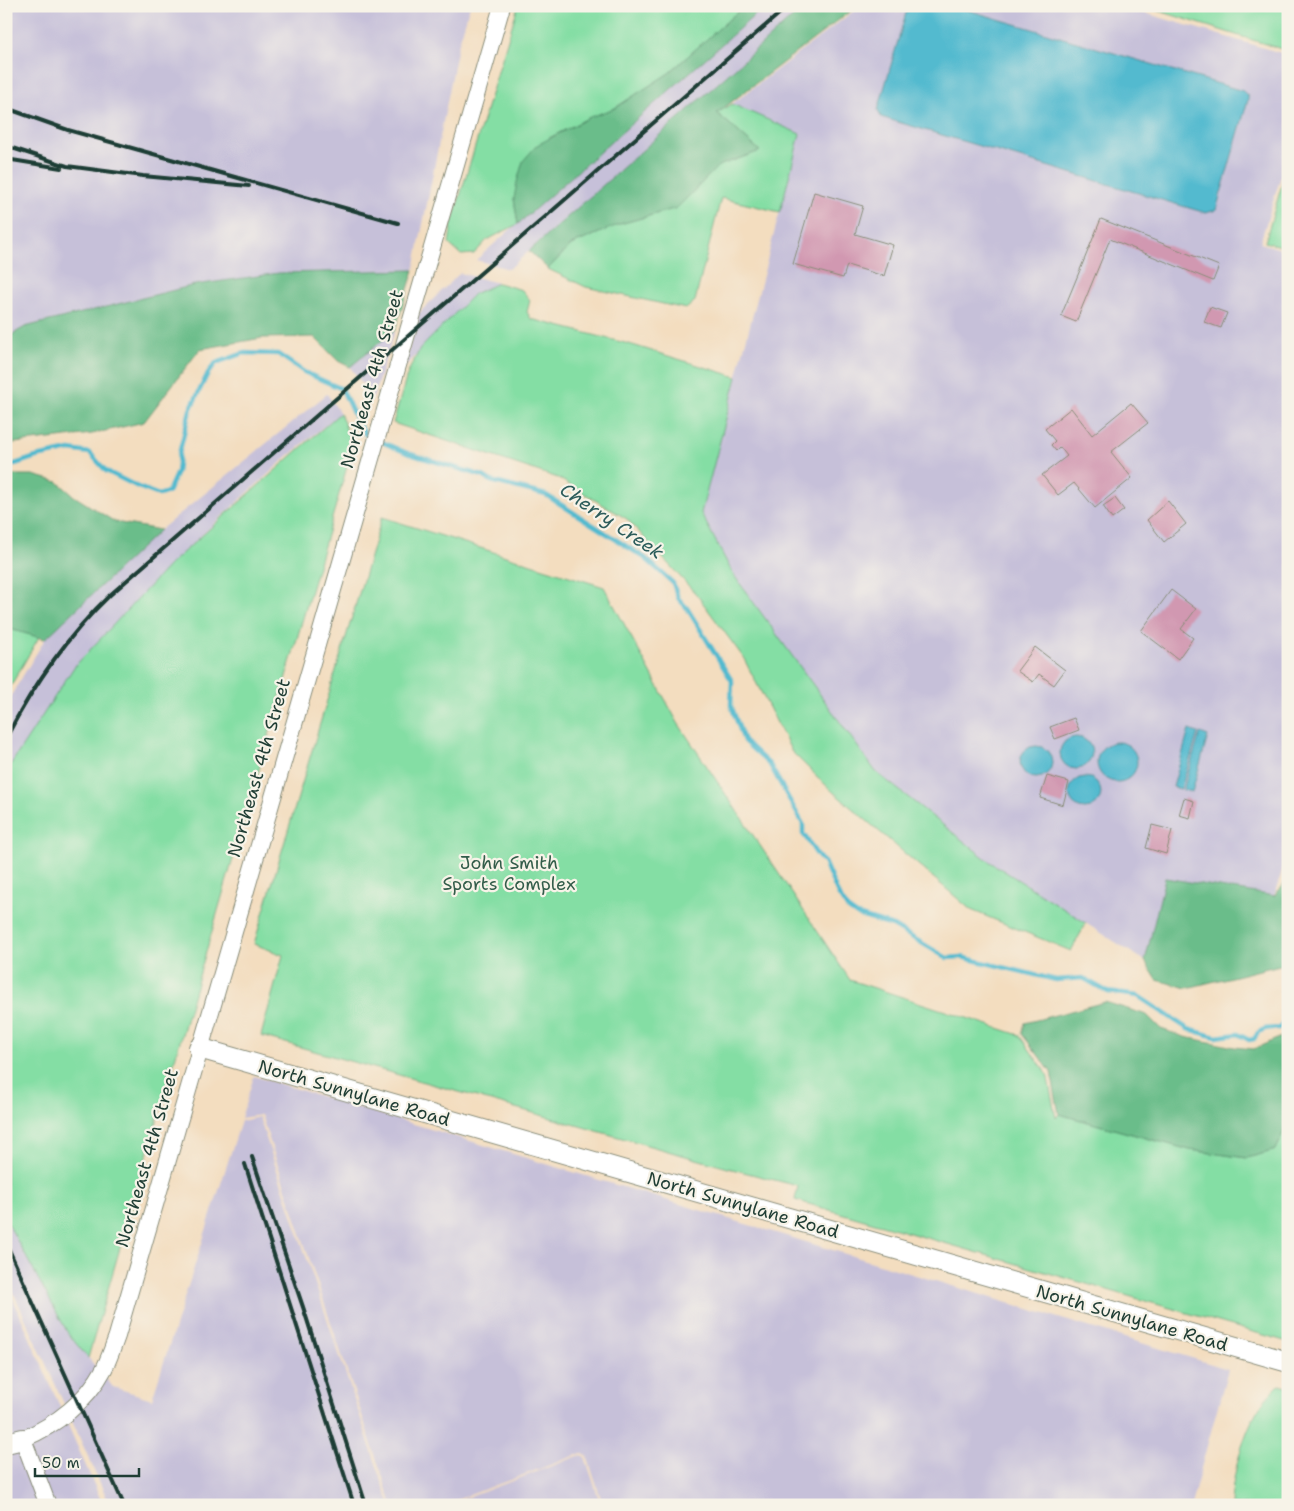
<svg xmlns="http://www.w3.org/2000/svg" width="1294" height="1511" font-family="'Shantell Sans',sans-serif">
<rect width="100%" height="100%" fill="#f7f3e8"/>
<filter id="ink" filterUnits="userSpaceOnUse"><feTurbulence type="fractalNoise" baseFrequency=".02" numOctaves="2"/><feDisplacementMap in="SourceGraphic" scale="10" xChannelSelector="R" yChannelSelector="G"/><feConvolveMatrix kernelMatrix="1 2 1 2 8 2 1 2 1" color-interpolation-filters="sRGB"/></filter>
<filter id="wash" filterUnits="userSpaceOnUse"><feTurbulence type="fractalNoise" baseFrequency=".0096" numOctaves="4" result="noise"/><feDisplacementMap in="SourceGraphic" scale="20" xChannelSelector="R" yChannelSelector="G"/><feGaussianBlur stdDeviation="1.12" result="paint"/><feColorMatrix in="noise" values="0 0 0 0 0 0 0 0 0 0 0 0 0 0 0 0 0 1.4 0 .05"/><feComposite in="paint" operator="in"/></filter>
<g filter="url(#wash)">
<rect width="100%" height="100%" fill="#f3ddbf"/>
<!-- industrial -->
<g fill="#c6c0d9">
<path d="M6,6H470L458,46L414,270L279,273L195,285L25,327L6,338Z"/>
<path d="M765,6H805L509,269L476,260Z"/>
<path d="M860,6H1121L1288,55V154L1260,243L1288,251V853L1274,896L1165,878L1145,961L990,862L876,772L733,574L701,513L800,134L732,104Z"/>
<path d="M460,273L498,283L474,294L403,369L418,314Z"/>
<path d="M395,330L373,398L350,367Z"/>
<path d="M327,394L340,413L288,456L170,564L74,667L12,764L6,776V704L45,639L160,530Z"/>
<path d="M254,1076L1228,1369L1191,1505H603L587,1456L582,1453L443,1505H392L261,1115L241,1118Z"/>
<path d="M259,1117L390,1505H110L6,1276V1220L69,1335L113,1387L152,1399L241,1121Z"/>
<path d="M6,1283L103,1505H6Z"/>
<path d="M581,1455L585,1457L601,1505H448Z"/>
</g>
<!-- green -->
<g fill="#84dea4" stroke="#528e6c">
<path d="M518,6H744L669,73L615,108L586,119L549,138L514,199L518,224L487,240L474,254L461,255L449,244L452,222Z"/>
<path d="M1143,6H1288V51Z"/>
<path d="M732,104L800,134L780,212L721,198L695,301L686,309L586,287L548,269L571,245L620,224L677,208L718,166L760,151L717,113Z"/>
<path d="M1288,164V248L1265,242Z"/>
<path d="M498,283L522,290L530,300L527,312L531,319L629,344L737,377L701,513L733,574L876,772L990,862L1086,923L1071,951L971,910L832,791L792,752L743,657L697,595L627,519L558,478L393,423L408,372L420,349L474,294Z"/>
<path d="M340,413L353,446L88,1358L69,1335L6,1220V776L11,764L74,667L170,564Z"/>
<path d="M382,517L604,587L678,723L850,980L1019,1035L1047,1074L1056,1118L1059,1114L1190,1150L1247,1158L1276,1150L1288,1121V1342L795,1200L798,1186L728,1168L261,1036L283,955L254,944Z"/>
<path d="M6,628L39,637L6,694Z"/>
<path d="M1279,1385L1288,1387V1505H1231C1232,1476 1244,1429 1261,1405C1266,1398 1273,1391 1279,1385Z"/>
</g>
<!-- forest -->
<g fill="#6bbd8a" stroke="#457d5f">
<path d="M744,6H765L518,224L514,199L517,182L523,161L537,145L590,117L615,108L669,73Z"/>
<path d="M805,6H857L717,113L760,151L718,166L677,208L620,224L571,245L548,269L529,251Z"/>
<path d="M414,270L395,330L350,367L338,361L314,337L262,338L200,349L144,422L92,434L6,444V338L25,327L195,285L279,273Z"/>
<path d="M6,475H33L58,482L74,496L115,522L160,530L45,639L6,628Z"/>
<path d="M1165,878L1274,896L1288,880V963L1187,988L1157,980L1145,961Z"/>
<path d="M1105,1002L1147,1015L1161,1029L1185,1037L1234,1047L1254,1049L1288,1034V1121L1276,1150L1247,1158L1190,1150L1059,1114L1051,1072L1022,1034L1025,1023Z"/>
</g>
<!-- water -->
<g fill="#52bacf" stroke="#387c82">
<path d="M908,6H954L1243,91L1248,96V100L1216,210L1206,213L881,117L878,110Z"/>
<path d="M1189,730L1198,733L1181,789L1173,787Z"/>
<path d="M1200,733L1208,736L1192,792L1183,790Z"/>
<circle cx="1076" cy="753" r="16"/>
<circle cx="1117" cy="762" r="20"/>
<circle cx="1036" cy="762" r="16"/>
<circle cx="1085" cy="793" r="16"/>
</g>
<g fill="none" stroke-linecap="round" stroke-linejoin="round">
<!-- stream -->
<path stroke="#52bacf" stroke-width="4.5" d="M6,467L36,457L70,450L90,453L106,471L138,487L159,495L168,492L177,472L179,454L190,410L208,373L216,363L244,353L278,354L304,372L342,389L358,424L366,435L407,453L483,476L491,481L546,495L645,558L673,583L678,598L687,608L732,681L731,705L744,741L770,765L803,824V834C811,843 815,856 824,862L838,894L847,908L857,915L893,926L947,958L961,957L1056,980L1083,978L1108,992L1138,996L1188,1029L1216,1037L1238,1034L1249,1040L1254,1039C1260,1028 1266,1028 1279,1028L1288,1018"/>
</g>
<g id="blocks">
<!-- building -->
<g fill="#d198b1">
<path d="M814,192L863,206L855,234L893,245L884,276L847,265L843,278L793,264Z"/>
<path d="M1101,219L1219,266L1213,281L1110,239L1076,322L1061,316Z"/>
<path d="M1210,307L1227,313L1221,328L1204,322Z"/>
<path d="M1131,403L1148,423L1111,452L1132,478L1095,508L1074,483L1058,495L1042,475L1067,456L1060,447L1056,451L1051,445L1055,441L1045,429L1071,408L1092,435Z"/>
<path d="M1115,498L1124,510L1112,519L1103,506Z"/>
<path d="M1168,501L1186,524L1164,542L1147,520Z"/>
<path d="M1171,590L1196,609L1181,629L1193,638L1178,659L1141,631Z"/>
<path d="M1035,647L1065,670L1054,685L1039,674L1033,682L1017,671Z"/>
<path d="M1074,718L1079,730L1055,739L1050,727Z"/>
<path d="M1047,776L1069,782L1063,805L1040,798Z"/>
<path d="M1184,798L1194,801L1190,818L1179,815Z"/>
<path d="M1152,825L1172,830L1166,854L1146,848Z"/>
</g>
</g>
</g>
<g filter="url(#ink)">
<use href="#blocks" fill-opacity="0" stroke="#898d7a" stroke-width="1"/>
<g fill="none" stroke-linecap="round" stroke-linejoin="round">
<defs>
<path id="minor" d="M48,1505L23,1439C56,1425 87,1401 104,1369C109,1359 113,1347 117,1336L502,6"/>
<g id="tertiary">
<path d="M199,1048L1288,1362"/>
<path d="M6,1443L23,1439"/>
</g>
</defs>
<!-- minor casing -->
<use href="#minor" stroke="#898d7a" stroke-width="18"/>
<!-- tertiary casing -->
<use href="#tertiary" stroke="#898d7a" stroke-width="22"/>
<!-- minor -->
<use href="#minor" stroke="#fff" stroke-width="16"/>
<!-- tertiary -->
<use href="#tertiary" stroke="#fff" stroke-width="20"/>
<!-- rail -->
<g stroke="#1f3d34" stroke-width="4">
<path d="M6,108L68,130L398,223"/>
<path d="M6,146L67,166L143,176L249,186"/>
<path d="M6,159L61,168"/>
<path d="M6,738C33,686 67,636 110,595L788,6"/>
<path d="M252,1157L303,1307L366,1505"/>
<path d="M245,1164L354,1505"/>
<path d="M6,1243L124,1505"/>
</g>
</g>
</g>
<g text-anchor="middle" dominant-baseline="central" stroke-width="4.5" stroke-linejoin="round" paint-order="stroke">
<!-- street labels -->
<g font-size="18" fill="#1f3d34" stroke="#f7f3e8">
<text transform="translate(372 379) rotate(-74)">Northeast 4th Street</text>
<text transform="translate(259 768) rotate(-74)">Northeast 4th Street</text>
<text transform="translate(354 1093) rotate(16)">North Sunnylane Road</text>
<text transform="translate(147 1158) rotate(-74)">Northeast 4th Street</text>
<text transform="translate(743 1205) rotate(16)">North Sunnylane Road</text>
<text transform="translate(1132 1318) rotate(16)">North Sunnylane Road</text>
</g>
<!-- park labels -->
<g font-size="18" fill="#335d4a" stroke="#f7f3e8">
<text x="509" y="863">John Smith<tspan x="509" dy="21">Sports Complex</tspan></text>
</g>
<!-- water labels -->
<g font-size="19" font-style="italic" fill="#2c5c5b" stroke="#f7f3e8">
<text transform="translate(612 521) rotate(34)">Cherry Creek</text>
</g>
</g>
<!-- margin -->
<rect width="1294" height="1511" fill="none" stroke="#f7f3e8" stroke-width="25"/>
<!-- scale -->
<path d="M35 1468v8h104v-8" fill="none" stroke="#1f3d34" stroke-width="2.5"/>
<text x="42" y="1468" font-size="15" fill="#1f3d34" stroke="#f7f3e8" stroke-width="4" paint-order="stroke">50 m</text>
</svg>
